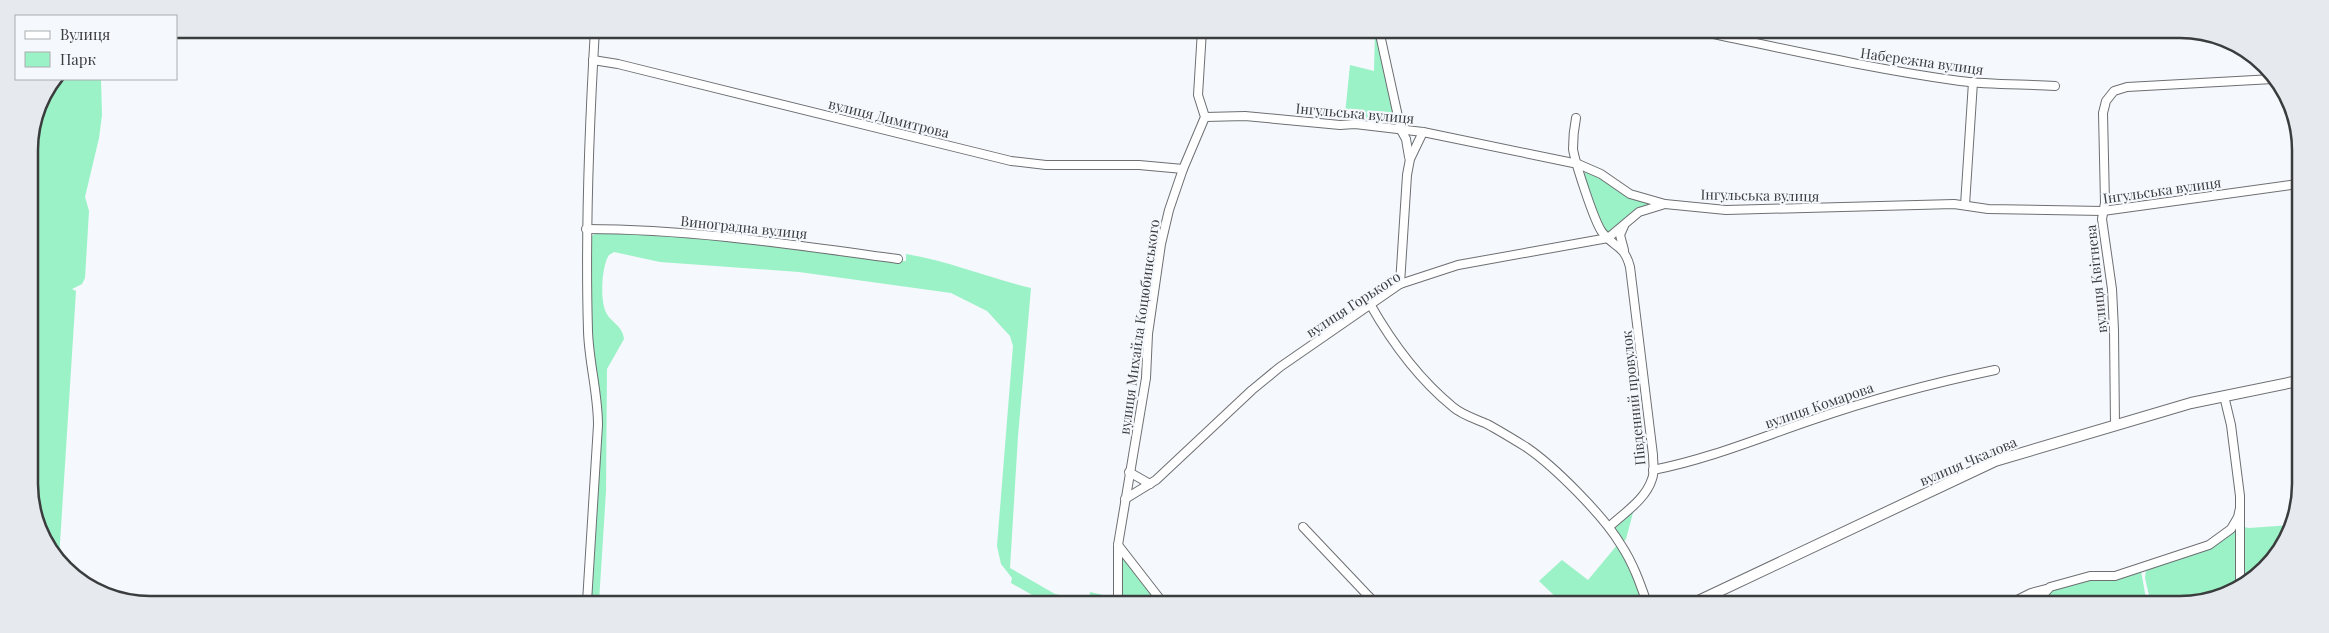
<svg xmlns="http://www.w3.org/2000/svg" width="2329" height="633" font-family="'Playfair Display',serif">
<rect width="100%" height="100%" fill="#f5f8fc"/>
<!-- green -->
<g fill="#9bf2c7">
<path d="M1375,30H1378L1399,126L1344,124L1350,65L1374,71Z"/>
<path d="M54,79H101L102,115L99,138L85,197L89,211L85,278L82,284L72,289L76,291L59,559L31,508L29,142L38,103Z"/>
<path d="M1585,170L1656,203L1609,232H1604C1597,217 1580,184 1585,170Z"/>
<path d="M600,231L714,238L892,260L906,261V254C949,261 989,278 1031,288L1018,436L1010,568L1055,594L1089,600L1090,592L1116,598L1115,603H1046L1011,583L1012,578L1001,564L997,546L1013,346L1010,336L987,311L951,293L799,272L660,262L614,252L609,255C602,265 600,297 605,310C609,322 623,325 624,339L607,369L606,491L599,602H590L601,425V400L591,342L590,237Z"/>
<path d="M1634,509L1626,539L1623,543L1614,527L1619,521Z"/>
<path d="M2243,524L2244,527L2249,528L2291,525C2281,551 2265,571 2241,586Z"/>
<path d="M2238,525V588C2211,604 2181,604 2151,604L2145,578L2146,569L2209,547Z"/>
<path d="M1618,544L1644,603H1562L1539,581L1562,560L1588,580Z"/>
<path d="M1121,553L1161,603H1120Z"/>
<path d="M2141,571L2147,604H2043L2047,591L2089,577Z"/>
</g>
<g fill="none" stroke-linecap="round" stroke-linejoin="round">
<defs>
<g id="street">
<path d="M1379,30L1401,130L1406,139L1409,157"/>
<path d="M1699,31C1786,49 1872,69 1960,81C1991,85 2024,84 2055,86"/>
<path d="M593,60L618,64L1011,161L1046,165H1139L1183,169"/>
<path d="M1205,117L1245,116L1340,125L1355,124L1423,132L1578,164L1601,174L1630,194L1665,204L1726,210L1954,204L1988,209L2103,211L2298,184"/>
<path d="M1576,118C1574,128 1573,138 1573,149C1575,162 1594,221 1602,232C1614,248 1624,244 1630,267L1653,455C1653,463 1655,472 1652,479C1646,499 1624,513 1609,527"/>
<path d="M1965,205L1973,82"/>
<path d="M586,229C691,229 795,245 898,259"/>
<path d="M1624,250L1620,235L1624,226"/>
<path d="M1400,284L1407,175L1410,159L1423,132"/>
<path d="M1370,304C1391,341 1420,380 1453,407C1462,415 1476,419 1487,424C1500,431 1513,439 1526,447C1554,466 1604,516 1621,545C1633,563 1640,583 1647,603"/>
<path d="M2224,396L2231,425L2240,496V587"/>
<path d="M2115,426L2114,330L2112,289L2102,219L2105,203L2103,113L2106,101L2114,91L2127,87L2273,79"/>
<path d="M1653,470C1709,459 1759,438 1812,420C1872,399 1933,383 1995,370"/>
<path d="M1129,472L1150,484"/>
<path d="M1125,499L1156,480L1252,390L1280,367L1400,284L1458,265L1608,238L1639,212L1665,204"/>
<path d="M1303,527L1375,603"/>
<path d="M1118,545L1163,603"/>
<path d="M587,602L598,425C598,393 589,363 588,331C585,230 589,130 595,29"/>
<path d="M1118,603V545L1146,378L1148,334L1161,244L1169,210L1183,169L1205,117L1198,95L1202,30"/>
<path d="M2009,604L2031,593L2046,589"/>
<path d="M2042,604L2043,595L2050,587L2090,576H2115L2209,545L2231,529L2238,517L2240,508"/>
</g>
<path id="secondary" d="M1694,603L1995,461L2191,403L2298,381"/>
</defs>
<!-- street casing -->
<use href="#street" stroke="#6d6f72" stroke-width="10"/>
<!-- secondary casing -->
<use href="#secondary" stroke="#6d6f72" stroke-width="12"/>
<!-- street -->
<use href="#street" stroke="#fff" stroke-width="8"/>
<!-- secondary -->
<use href="#secondary" stroke="#fff" stroke-width="10"/>
</g>
<g text-anchor="middle" dominant-baseline="central" stroke-width="4.5" stroke-linejoin="round" paint-order="stroke">
<!-- street labels -->
<g font-size="14" fill="#3b3c3e" stroke="#f5f8fc">
<text transform="translate(1922 61) rotate(8)">Набережна вулиця</text>
<text transform="translate(1355 113) rotate(5)">Інгульська вулиця</text>
<text transform="translate(889 118) rotate(14)">вулиця Димитрова</text>
<text transform="translate(2162 190) rotate(-8)">Інгульська вулиця</text>
<text transform="translate(1760 195) rotate(1)">Інгульська вулиця</text>
<text transform="translate(744 227) rotate(6)">Виноградна вулиця</text>
<text transform="translate(2096 279) rotate(-96)">вулиця Квітнева</text>
<text transform="translate(1353 304) rotate(-33)">вулиця Горького</text>
<text transform="translate(1139 327) rotate(-82)">вулиця Михайла Коцюбинського</text>
<text transform="translate(1633 398) rotate(-96)">Південний провулок</text>
<text transform="translate(1819 405) rotate(-19)">вулиця Комарова</text>
<text transform="translate(1968 461) rotate(-23)">вулиця Чкалова</text>
</g>
</g>
<!-- crop -->
<path d="M0 0H2329V633H0ZM150 38H2180A112 112 0 0 1 2292 150V484A112 112 0 0 1 2180 596H150A112 112 0 0 1 38 484V150A112 112 0 0 1 150 38Z" fill="#e6e9ed" fill-rule="evenodd"/>
<path fill="none" stroke="#3b3c3e" stroke-width="2.5" d="M150 38H2180A112 112 0 0 1 2292 150V484A112 112 0 0 1 2180 596H150A112 112 0 0 1 38 484V150A112 112 0 0 1 150 38Z"/>
<!-- legend -->
<rect x="15" y="15" width="162" height="65" fill="#f5f8fc" stroke="#abadb0"/>
<rect x="25" y="31" width="25" height="8" fill="#ffffff" stroke="#abadb0"/>
<text x="60" y="40" font-size="15" fill="#3b3c3e">Вулиця</text>
<rect x="25" y="52" width="25" height="15" fill="#9bf2c7" stroke="#abadb0"/>
<text x="60" y="65" font-size="15" fill="#3b3c3e">Парк</text>
</svg>
